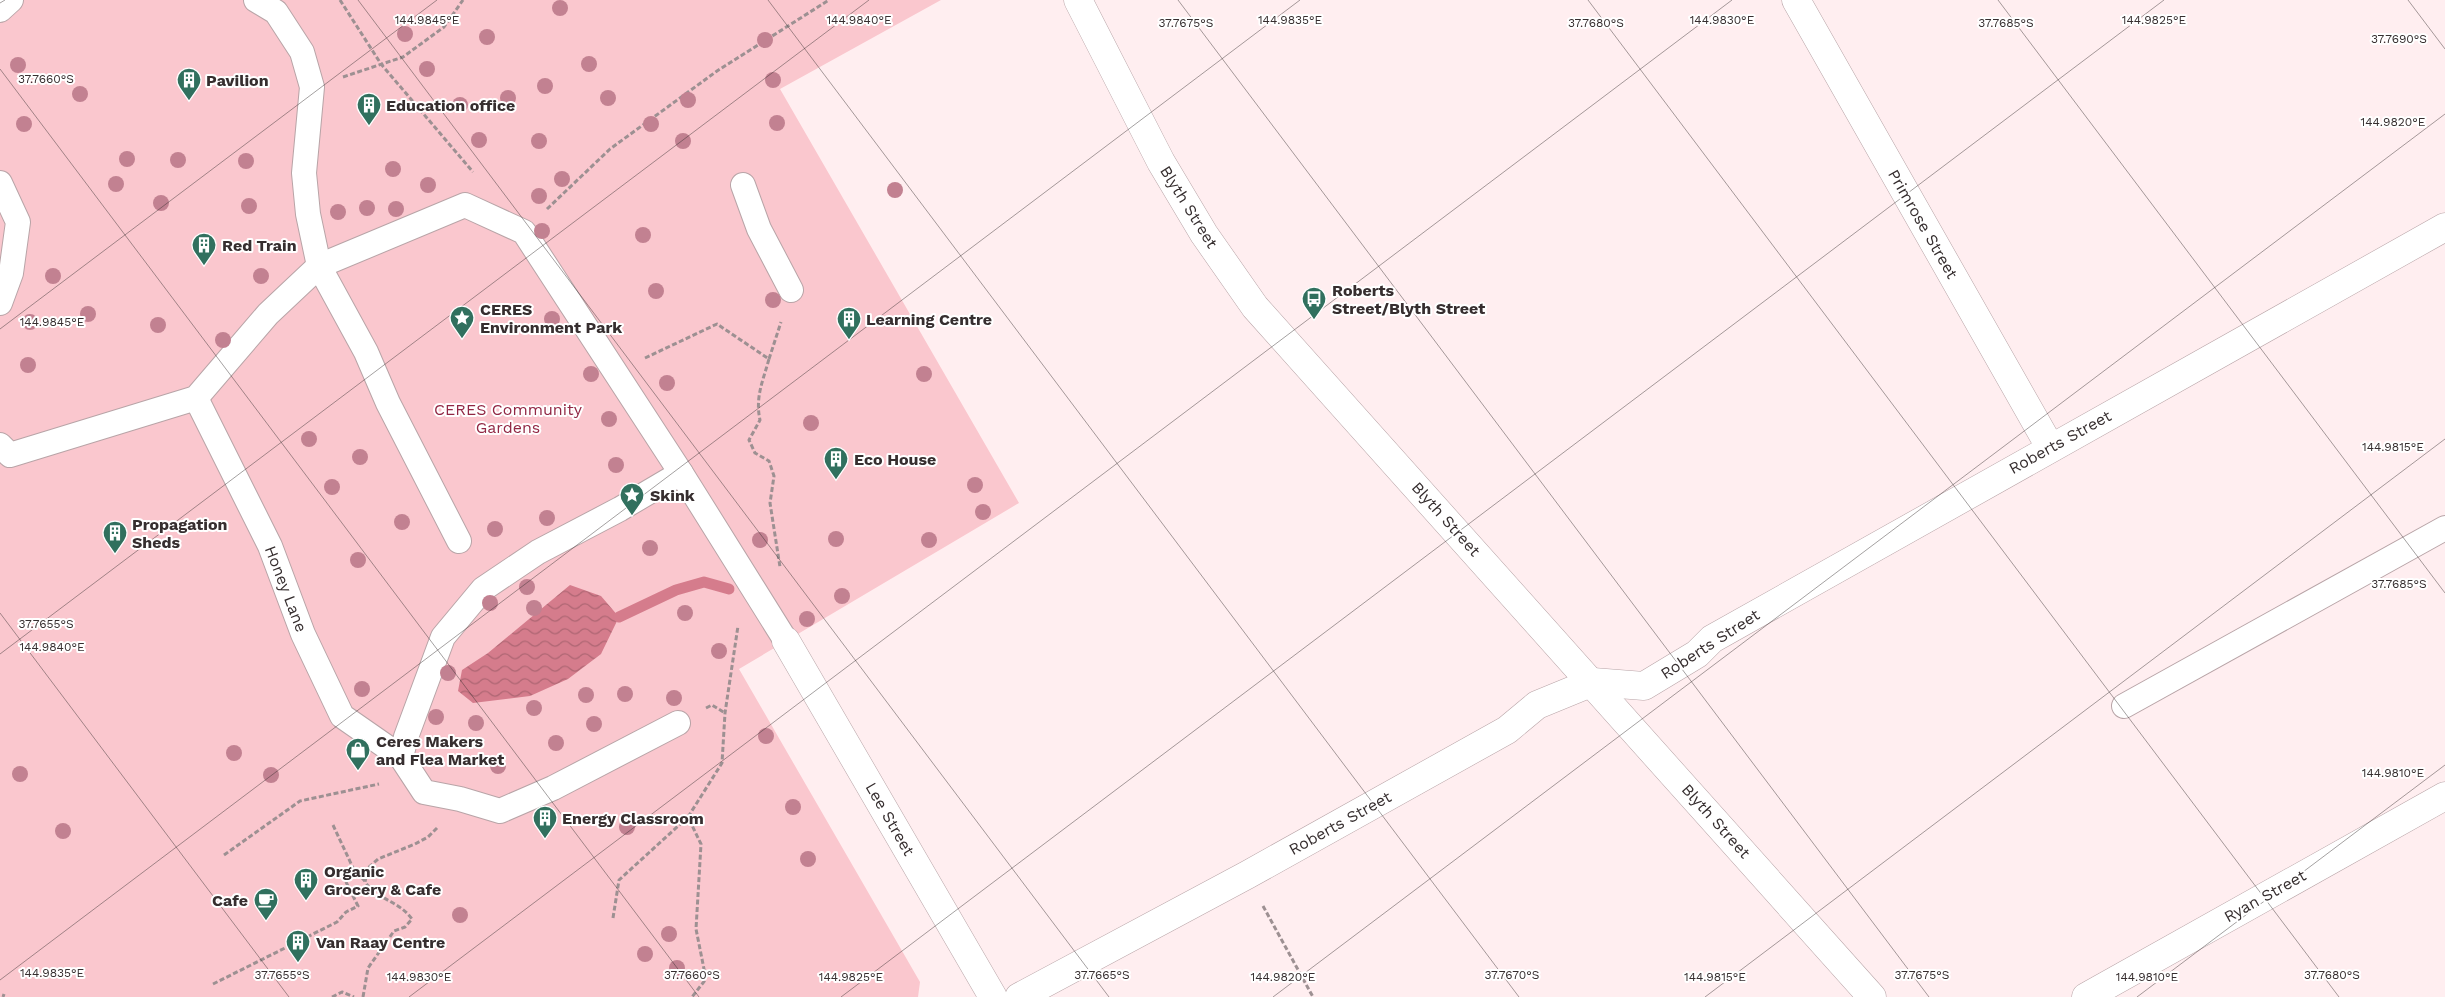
<svg xmlns="http://www.w3.org/2000/svg" width="2445" height="997" font-family="'Work Sans',sans-serif">
<defs>
<pattern id="water-waves" width="16" height="10" patternUnits="userSpaceOnUse" patternTransform="scale(1.25)"><rect width="16" height="10" fill="#d57c8c"/><path d="M0 5q4-4 8 0t8 0" fill="none" stroke="#ae6673"/></pattern>
</defs>
<rect width="100%" height="100%" fill="#ffeef0"/>
<!-- green -->
<path fill="#fac7ce" d="M0,0H941L780,89L1019,503L739,669L920,982L918,997H0Z"/>
<!-- water -->
<path fill="url(#water-waves)" d="M570,585L601,596L619,617L601,654L568,679L530,696L473,703L458,691L462,670L488,653Z"/>
<g fill="none" stroke-linecap="round" stroke-linejoin="round">
<!-- stream -->
<path stroke="#d57c8c" stroke-width="11" d="M619,617L676,590L704,582L729,589"/>
<defs>
<g id="lane">
<path d="M256,0L276,12L302,52L312,87L304,173L308,214L319,266L366,352L388,403L459,541"/>
<path d="M0,10L11,0"/>
<path d="M0,183L18,222L11,273L0,303"/>
<path d="M743,185L759,229L791,290"/>
<path d="M196,398L270,546L303,634L342,716L401,757"/>
<path d="M0,445L10,455L196,398L268,314L319,266L465,205L524,232L681,473L786,641"/>
<path d="M2124,706L2445,528"/>
<path d="M678,723L553,788L500,811L460,799L424,792L401,757L406,737L443,637L483,589L538,552L620,509L681,473"/>
</g>
<g id="street">
<path d="M1796,0L2050,447"/>
<path d="M786,641L993,997"/>
<path d="M1019,997L1247,875L1507,730L1537,705L1593,682L1644,686L1697,654L1712,639L2445,227"/>
<path d="M2086,997L2445,796"/>
</g>
<path id="secondary" d="M1078,0L1161,162L1204,234L1255,307L1872,997"/>
</defs>
<!-- lane casing -->
<use href="#lane" stroke="#b8a4a7" stroke-width="26"/>
<!-- street casing -->
<use href="#street" stroke="#b8a4a7" stroke-width="29"/>
<!-- secondary casing -->
<use href="#secondary" stroke="#b8a4a7" stroke-width="29"/>
<!-- path -->
<g stroke="#9d9092" stroke-width="3" stroke-dasharray="5 2.5" stroke-linecap="butt">
<path d="M340,0L381,64L473,172"/>
<path d="M343,77L403,57L444,27L463,0"/>
<path d="M547,209L610,149L717,71L829,0"/>
<path d="M645,358L717,324L769,359C763,381 755,397 760,420L749,440L755,453L769,461L774,476L770,503L780,567"/>
<path d="M769,359L781,322"/>
<path d="M706,708L712,705L725,713"/>
<path d="M688,817L722,763L725,713L738,626"/>
<path d="M333,825L354,870L365,881"/>
<path d="M224,855L300,801L379,784"/>
<path d="M1263,906L1313,997"/>
<path d="M613,918L619,880L688,817L701,844L696,929L706,979L692,997"/>
<path d="M213,984L337,922L346,912L358,906L344,878L354,870"/>
<path d="M3,997L4,994"/>
<path d="M332,997L342,992L354,997"/>
<path d="M363,997L368,968L394,931L405,927L412,919C399,901 378,900 365,882L368,868L378,859L415,844L428,837L438,827"/>
</g>
<!-- lane -->
<use href="#lane" stroke="#fff" stroke-width="24"/>
<!-- street -->
<use href="#street" stroke="#fff" stroke-width="28"/>
<!-- secondary -->
<use href="#secondary" stroke="#fff" stroke-width="28"/>
</g>
<!-- trees -->
<g fill="#c28191">
<circle cx="560" cy="8" r="8"/>
<circle cx="405" cy="34" r="8"/>
<circle cx="487" cy="37" r="8"/>
<circle cx="765" cy="40" r="8"/>
<circle cx="589" cy="64" r="8"/>
<circle cx="18" cy="65" r="8"/>
<circle cx="427" cy="69" r="8"/>
<circle cx="773" cy="80" r="8"/>
<circle cx="545" cy="86" r="8"/>
<circle cx="80" cy="94" r="8"/>
<circle cx="508" cy="98" r="8"/>
<circle cx="608" cy="98" r="8"/>
<circle cx="688" cy="100" r="8"/>
<circle cx="460" cy="105" r="8"/>
<circle cx="777" cy="123" r="8"/>
<circle cx="24" cy="124" r="8"/>
<circle cx="651" cy="124" r="8"/>
<circle cx="479" cy="140" r="8"/>
<circle cx="539" cy="141" r="8"/>
<circle cx="683" cy="141" r="8"/>
<circle cx="127" cy="159" r="8"/>
<circle cx="178" cy="160" r="8"/>
<circle cx="246" cy="161" r="8"/>
<circle cx="393" cy="169" r="8"/>
<circle cx="562" cy="179" r="8"/>
<circle cx="116" cy="184" r="8"/>
<circle cx="428" cy="185" r="8"/>
<circle cx="895" cy="190" r="8"/>
<circle cx="539" cy="196" r="8"/>
<circle cx="161" cy="203" r="8"/>
<circle cx="249" cy="206" r="8"/>
<circle cx="367" cy="208" r="8"/>
<circle cx="396" cy="209" r="8"/>
<circle cx="338" cy="212" r="8"/>
<circle cx="542" cy="231" r="8"/>
<circle cx="643" cy="235" r="8"/>
<circle cx="53" cy="276" r="8"/>
<circle cx="261" cy="276" r="8"/>
<circle cx="656" cy="291" r="8"/>
<circle cx="773" cy="300" r="8"/>
<circle cx="88" cy="314" r="8"/>
<circle cx="552" cy="319" r="8"/>
<circle cx="30" cy="322" r="8"/>
<circle cx="158" cy="325" r="8"/>
<circle cx="223" cy="340" r="8"/>
<circle cx="28" cy="365" r="8"/>
<circle cx="591" cy="374" r="8"/>
<circle cx="924" cy="374" r="8"/>
<circle cx="667" cy="383" r="8"/>
<circle cx="609" cy="419" r="8"/>
<circle cx="811" cy="423" r="8"/>
<circle cx="309" cy="439" r="8"/>
<circle cx="360" cy="457" r="8"/>
<circle cx="616" cy="465" r="8"/>
<circle cx="975" cy="485" r="8"/>
<circle cx="332" cy="487" r="8"/>
<circle cx="983" cy="512" r="8"/>
<circle cx="547" cy="518" r="8"/>
<circle cx="402" cy="522" r="8"/>
<circle cx="495" cy="529" r="8"/>
<circle cx="836" cy="539" r="8"/>
<circle cx="760" cy="540" r="8"/>
<circle cx="929" cy="540" r="8"/>
<circle cx="650" cy="548" r="8"/>
<circle cx="358" cy="560" r="8"/>
<circle cx="527" cy="587" r="8"/>
<circle cx="842" cy="596" r="8"/>
<circle cx="490" cy="603" r="8"/>
<circle cx="534" cy="608" r="8"/>
<circle cx="685" cy="613" r="8"/>
<circle cx="807" cy="619" r="8"/>
<circle cx="719" cy="651" r="8"/>
<circle cx="448" cy="673" r="8"/>
<circle cx="362" cy="689" r="8"/>
<circle cx="625" cy="694" r="8"/>
<circle cx="586" cy="695" r="8"/>
<circle cx="674" cy="698" r="8"/>
<circle cx="534" cy="708" r="8"/>
<circle cx="436" cy="717" r="8"/>
<circle cx="476" cy="723" r="8"/>
<circle cx="594" cy="724" r="8"/>
<circle cx="766" cy="736" r="8"/>
<circle cx="556" cy="743" r="8"/>
<circle cx="234" cy="753" r="8"/>
<circle cx="498" cy="766" r="8"/>
<circle cx="20" cy="774" r="8"/>
<circle cx="271" cy="775" r="8"/>
<circle cx="793" cy="807" r="8"/>
<circle cx="627" cy="827" r="8"/>
<circle cx="63" cy="831" r="8"/>
<circle cx="808" cy="859" r="8"/>
<circle cx="460" cy="915" r="8"/>
<circle cx="669" cy="934" r="8"/>
<circle cx="645" cy="954" r="8"/>
<circle cx="677" cy="968" r="8"/>
</g>
<!-- ticks -->
<path fill="none" stroke="#362e2f" stroke-width="1" stroke-opacity="0.45" d="M358,0L1109,997M768,0L1519,997M1178,0L1929,997M1588,0L2339,997M1998,0L2445,593M2408,0L2445,49M0,3L5,0M0,69L699,997M0,329L437,0M0,613L289,997M0,654L869,0M0,980L1300,0M409,997L1732,0M841,997L2164,0M1273,997L2445,114M1705,997L2445,439M2137,997L2445,765"/>
<!-- icons -->
<defs>
<symbol id="building-pin" viewBox="-11 -11 22 30"><path d="M0 17L-7.5 6A9.5 9.5 0 1 1 7.5 6Z" fill="#31705e" stroke="#fff"/><path d="M-4-6H4V6H1V3H-1V6H-4ZM-2.5-4.3h1.7v1.8h-1.7ZM.8-4.3h1.7v1.8H.8ZM-2.5-1h1.7V.8h-1.7ZM.8-1h1.7V.8H.8Z" fill="#fff"/></symbol>
<symbol id="bus-pin" viewBox="-11 -11 22 30"><path d="M0 17L-7.5 6A9.5 9.5 0 1 1 7.5 6Z" fill="#31705e" stroke="#fff"/><path d="M-5-6H5V4H4V6H2V4H-2V6H-4V4H-5ZM-3.5-4V0h7V-4ZM-3.5 1.2v1.5H-2V1.2ZM2 1.2v1.5H3.5V1.2Z" fill="#fff"/></symbol>
<symbol id="sight-pin" viewBox="-11 -11 22 30"><path d="M0 17L-7.5 6A9.5 9.5 0 1 1 7.5 6Z" fill="#31705e" stroke="#fff"/><path d="M0-6L1.8-2.2L6-1.7L2.9 1.2L3.7 5.4L0 3.3L-3.7 5.4L-2.9 1.2L-6-1.7L-1.8-2.2Z" fill="#fff"/></symbol>
<symbol id="shop-pin" viewBox="-11 -11 22 30"><path d="M0 17L-7.5 6A9.5 9.5 0 1 1 7.5 6Z" fill="#31705e" stroke="#fff"/><path d="M-5-2.5h2.3a2.7 3.5 0 0 1 5.4 0H5L5.5 6h-11ZM-1.5-2.5h3a1.5 2.3 0 0 0-3 0Z" fill="#fff"/></symbol>
<symbol id="cafe-pin" viewBox="-11 -11 22 30"><path d="M0 17L-7.5 6A9.5 9.5 0 1 1 7.5 6Z" fill="#31705e" stroke="#fff"/><path d="M-5.5-4.5H6V0H3Q3 3.5 0 3.5H-2.5Q-5.5 3.5-5.5 0ZM3-3.2v2h1.7v-2ZM-6 4.5H4V6H-6Z" fill="#fff"/></symbol>
</defs>
<g fill-rule="evenodd">
<use href="#building-pin" x="175" y="66" width="28" height="38"/>
<use href="#building-pin" x="355" y="91" width="28" height="38"/>
<use href="#building-pin" x="190" y="231" width="28" height="38"/>
<use href="#bus-pin" x="1300" y="285" width="28" height="38"/>
<use href="#sight-pin" x="448" y="304" width="28" height="38"/>
<use href="#building-pin" x="835" y="305" width="28" height="38"/>
<use href="#building-pin" x="822" y="445" width="28" height="38"/>
<use href="#sight-pin" x="618" y="481" width="28" height="38"/>
<use href="#building-pin" x="101" y="519" width="28" height="38"/>
<use href="#shop-pin" x="344" y="736" width="28" height="38"/>
<use href="#building-pin" x="531" y="804" width="28" height="38"/>
<use href="#building-pin" x="292" y="866" width="28" height="38"/>
<use href="#cafe-pin" x="252" y="886" width="28" height="38"/>
<use href="#building-pin" x="284" y="928" width="28" height="38"/>
</g>
<g text-anchor="middle" dominant-baseline="central" stroke-width="4" stroke-linejoin="round" paint-order="stroke">
<!-- poi labels -->
<g font-size="16" font-weight="bold" fill="#362e2f" stroke="#fff" text-anchor="start">
<text x="206" y="80">Pavilion</text>
<text x="386" y="105">Education office</text>
<text x="222" y="245">Red Train</text>
<text x="1332" y="290">Roberts<tspan x="1332" dy="18">Street/Blyth Street</tspan></text>
<text x="480" y="309">CERES<tspan x="480" dy="18">Environment Park</tspan></text>
<text x="866" y="319">Learning Centre</text>
<text x="854" y="459">Eco House</text>
<text x="650" y="495">Skink</text>
<text x="132" y="524">Propagation<tspan x="132" dy="18">Sheds</tspan></text>
<text x="376" y="741">Ceres Makers<tspan x="376" dy="18">and Flea Market</tspan></text>
<text x="562" y="818">Energy Classroom</text>
<text x="324" y="871">Organic<tspan x="324" dy="18">Grocery &amp; Cafe</tspan></text>
<text x="248" y="900" text-anchor="end">Cafe</text>
<text x="316" y="942">Van Raay Centre</text>
</g>
<!-- street labels -->
<g font-size="16" fill="#362e2f" stroke="#fff">
<text transform="translate(1189 207) rotate(58)">Blyth Street</text>
<text transform="translate(1923 224) rotate(60)">Primrose Street</text>
<text transform="translate(2060 442) rotate(-29)">Roberts Street</text>
<text transform="translate(1446 519) rotate(48)">Blyth Street</text>
<text transform="translate(286 589) rotate(69)">Honey Lane</text>
<text transform="translate(1710 644) rotate(-33)">Roberts Street</text>
<text transform="translate(890 819) rotate(60)">Lee Street</text>
<text transform="translate(1716 821) rotate(48)">Blyth Street</text>
<text transform="translate(1340 823) rotate(-29)">Roberts Street</text>
<text transform="translate(2265 896) rotate(-29)">Ryan Street</text>
</g>
<!-- park labels -->
<g font-size="16" fill="#912744" stroke="#fff">
<text x="508" y="409">CERES Community<tspan x="508" dy="18">Gardens</tspan></text>
</g>
</g>
<g font-size="12" text-anchor="middle" fill="#362e2f" stroke="#fff" stroke-width="4" stroke-linejoin="round" paint-order="stroke">
<text x="1722" y="24">144.9830°E</text>
<text x="427" y="24">144.9845°E</text>
<text x="859" y="24">144.9840°E</text>
<text x="1290" y="24">144.9835°E</text>
<text x="2154" y="24">144.9825°E</text>
<text x="1186" y="27">37.7675°S</text>
<text x="1596" y="27">37.7680°S</text>
<text x="2006" y="27">37.7685°S</text>
<text x="2399" y="43">37.7690°S</text>
<text x="46" y="83">37.7660°S</text>
<text x="2393" y="126">144.9820°E</text>
<text x="52" y="326">144.9845°E</text>
<text x="2393" y="451">144.9815°E</text>
<text x="2399" y="588">37.7685°S</text>
<text x="46" y="628">37.7655°S</text>
<text x="52" y="651">144.9840°E</text>
<text x="2393" y="777">144.9810°E</text>
<text x="52" y="977">144.9835°E</text>
<text x="282" y="979">37.7655°S</text>
<text x="692" y="979">37.7660°S</text>
<text x="1102" y="979">37.7665°S</text>
<text x="1512" y="979">37.7670°S</text>
<text x="1922" y="979">37.7675°S</text>
<text x="2332" y="979">37.7680°S</text>
<text x="419" y="981">144.9830°E</text>
<text x="851" y="981">144.9825°E</text>
<text x="1283" y="981">144.9820°E</text>
<text x="1715" y="981">144.9815°E</text>
<text x="2147" y="981">144.9810°E</text>
</g>
</svg>
